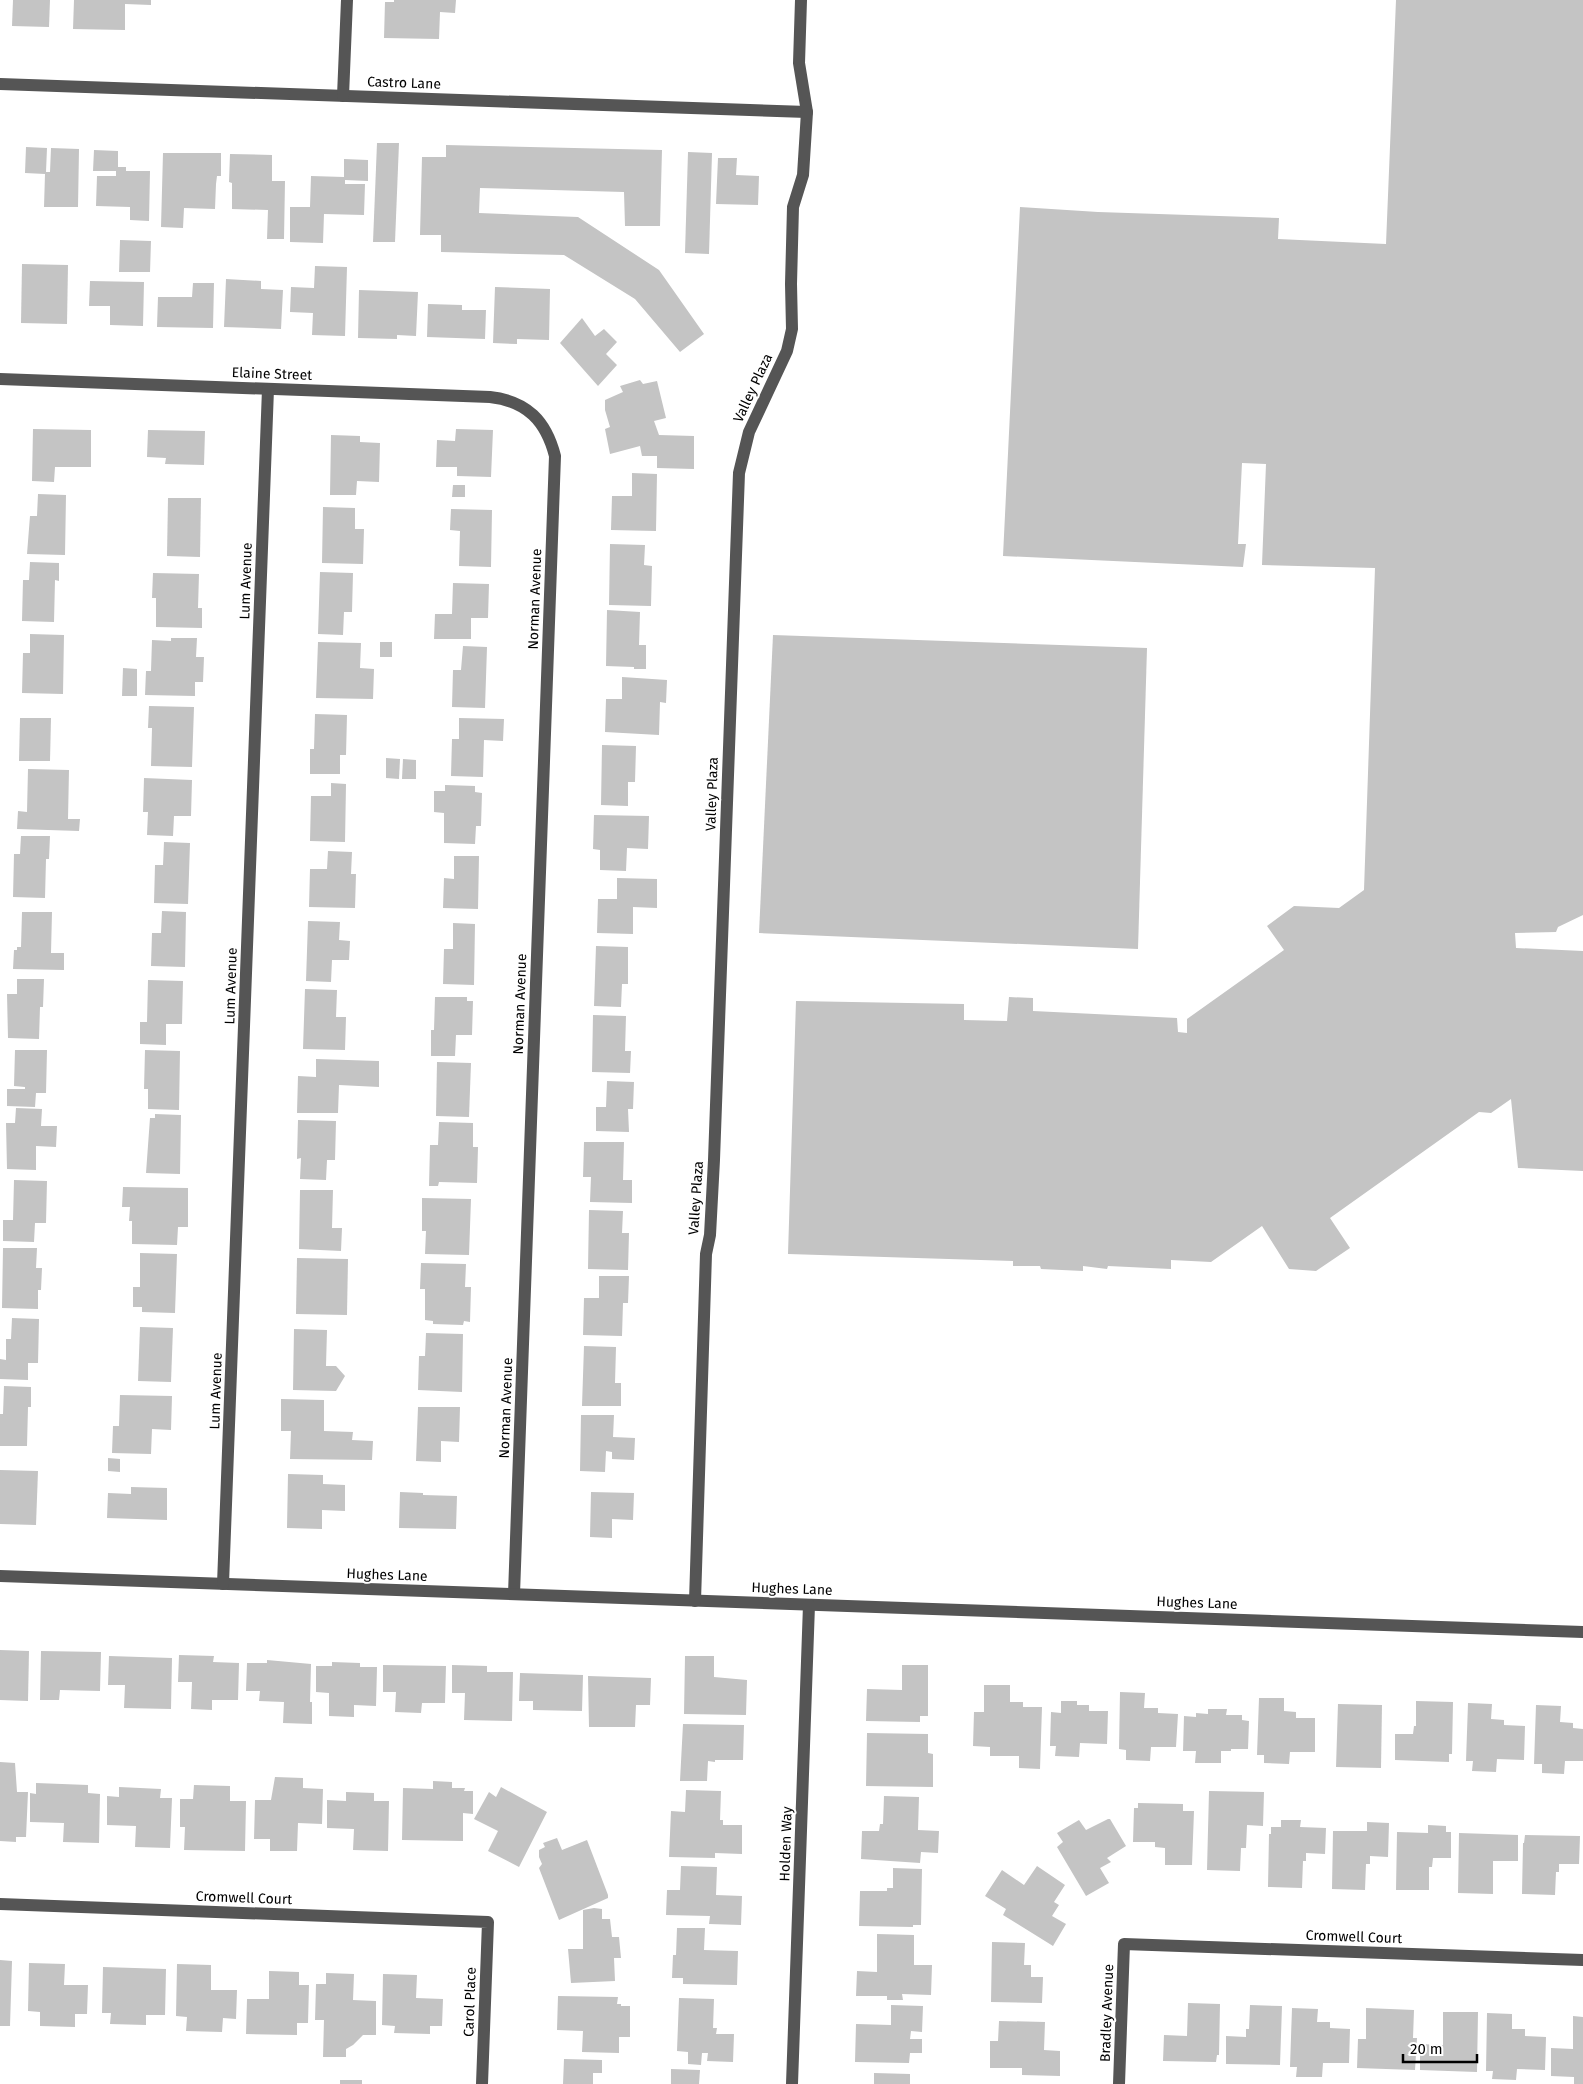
<svg xmlns="http://www.w3.org/2000/svg" width="1583" height="2084" font-family="'Fira Sans',sans-serif">
<rect width="100%" height="100%" fill="#fff"/>
<!-- building -->
<g fill="#c4c4c4">
<path d="M13,0H50L49,27L12,26Z"/>
<path d="M74,0H151V5L125,4V30L73,29Z"/>
<path d="M394,0H456L455,13L440,12L439,39L384,38L385,2H394Z"/>
<path d="M1396,0H1583V915L1558,927L1556,932L1515,933L1516,948L1583,951V1171L1518,1168L1511,1099L1491,1113L1479,1112L1330,1218L1350,1248L1316,1271L1289,1269L1262,1226L1211,1262L1171,1260V1269L1108,1266L1107,1269L1083,1266V1271L1041,1269L1040,1266H1013V1261L788,1254L796,1001L964,1004V1020L1007,1021L1009,997L1033,998V1011L1177,1018L1178,1032L1187,1033V1019L1284,950L1267,926L1294,906L1339,908L1364,890L1375,568L1262,565L1266,464L1242,463L1238,544H1246L1243,567L1003,556L1020,207L1098,212L1279,218L1278,239L1386,244Z"/>
<path d="M377,143H399L395,242H373Z"/>
<path d="M446,145L662,150L660,226H625L624,192L480,188L479,213L578,217L659,270L704,334L680,352L635,299L564,255L441,252V235H420L422,157H446Z"/>
<path d="M26,147L47,148L46,172H50L51,148L79,149L78,207H44L45,174L25,173Z"/>
<path d="M94,150L118,151V167H126V171H150L149,221L130,220V207L96,206L97,176H116V171H93Z"/>
<path d="M688,152L712,153L709,254L685,253Z"/>
<path d="M163,153H221V176H217L216,184L215,209L184,208L183,228L161,227Z"/>
<path d="M230,154L272,155V181H285L284,239H267L268,210L232,209V183L229,182Z"/>
<path d="M718,158H737L736,175L759,176L758,205L716,204Z"/>
<path d="M344,159L368,160V181L345,180V184H365L364,215L324,214L323,243L290,242V207H310L311,176L344,177Z"/>
<path d="M120,240L151,241L150,272H119Z"/>
<path d="M22,264L68,265L67,324L21,323Z"/>
<path d="M315,266L347,267L345,336L312,335L313,313L290,312L291,287L314,288Z"/>
<path d="M226,279L261,281V289L283,290L281,329L224,327Z"/>
<path d="M90,281L144,282L143,326L110,325V306H89Z"/>
<path d="M193,283H214L213,328L157,327L158,297H192Z"/>
<path d="M495,287L550,289L549,340L517,339V344L493,343Z"/>
<path d="M359,290L418,292L416,336L397,335V339L358,338Z"/>
<path d="M428,304L462,305V310H486L485,339L427,337Z"/>
<path d="M582,318L595,336L604,329L617,342L606,354L617,365L598,386L560,343Z"/>
<path d="M640,380L643,384L657,381L666,418L654,421L659,435L694,436V469L657,468V456H642L640,446L610,454L605,429L610,427L605,410V400L623,392L620,386Z"/>
<path d="M33,429L91,430V467H55L54,482L32,481Z"/>
<path d="M456,429L493,430L491,477L457,476V467H436L437,440L455,441Z"/>
<path d="M148,430L205,431L204,465L165,464L166,458L147,457Z"/>
<path d="M331,435L360,436V442L380,443L379,482L357,481L356,495H330Z"/>
<path d="M632,473L657,474L656,531L611,530L612,496H632Z"/>
<path d="M453,485H465V497H452Z"/>
<path d="M38,494L66,495L65,555L27,554L30,516H37Z"/>
<path d="M168,498H201L200,557L167,556Z"/>
<path d="M323,507L355,508V529H364L363,564L322,563Z"/>
<path d="M451,509L492,510L491,567L459,566L460,531L450,530Z"/>
<path d="M610,544L645,545L644,565L652,566L651,606L609,605Z"/>
<path d="M30,562L59,563V581L55,580L54,622L22,621L23,580H29Z"/>
<path d="M320,572L353,573L352,612H344L343,635L318,634Z"/>
<path d="M153,573L199,574L198,608H202V628L156,627V598H152Z"/>
<path d="M453,583L489,584L488,618H471V639H434L435,614H452Z"/>
<path d="M607,610L640,612L639,645H646V669H634V667L606,666Z"/>
<path d="M30,634L64,635L63,694L22,693L23,653H30Z"/>
<path d="M773,635L1147,648L1138,949L759,933Z"/>
<path d="M171,638H197L196,657H204L203,682H195V696L145,695L146,671H151L152,640L171,641Z"/>
<path d="M318,642L361,643L360,668L374,669L373,699L316,698Z"/>
<rect x="380" y="642" width="12" height="15"/>
<path d="M463,646L487,647L485,708L452,707L453,670H461Z"/>
<path d="M123,668L137,669V696H122Z"/>
<path d="M622,677L667,680L666,703L660,702L659,735L605,732L606,699H622Z"/>
<path d="M149,706L194,707L192,767L151,766L152,728H148Z"/>
<path d="M315,714L347,715L346,755H340V774H310V749H314Z"/>
<path d="M20,718H51L50,761H19Z"/>
<path d="M459,718L504,719L503,741L484,740L483,777L451,776L452,739H459Z"/>
<path d="M602,745L636,746L635,782H628V806L601,805Z"/>
<path d="M386,758L400,759L399,779L386,778Z"/>
<path d="M403,759L416,760V779H402Z"/>
<path d="M28,769L69,770L68,819H80L79,831L17,829L18,811L27,812Z"/>
<path d="M144,778L192,780L191,816H174L173,836L147,835L148,812H143Z"/>
<path d="M331,783L346,784L345,842L310,841L311,796H331Z"/>
<path d="M445,785L475,786V792L482,793L481,826H476L475,844L444,843V813L434,812V791H445Z"/>
<path d="M594,815L649,816L648,849L627,848L626,871L600,870V850L593,849Z"/>
<path d="M21,836H50L49,859H46L45,898L13,897L14,854H20Z"/>
<path d="M164,842L190,843L188,904L154,903L155,865H163Z"/>
<path d="M328,851L352,852L351,874H356L355,908L309,907L310,869H327Z"/>
<path d="M454,856H479L478,909L443,908L444,878L454,879Z"/>
<path d="M617,878L657,879V908L633,907V934L597,933L598,899H617Z"/>
<path d="M162,911L186,912L185,967L151,966L152,933H161Z"/>
<path d="M22,912H52L51,953H64V970L13,969L14,950H17V947H21Z"/>
<path d="M308,921L340,922L339,940L350,941L349,960H332L331,982L306,981Z"/>
<path d="M453,923L475,924L474,985L443,984L444,949H453Z"/>
<path d="M596,946L628,947V984H622L621,1007L594,1006Z"/>
<path d="M17,979H44L43,1007H40L39,1039L8,1038L7,994H17Z"/>
<path d="M148,980L183,981L182,1024H166V1045L140,1044V1022H147Z"/>
<path d="M305,989L337,990L336,1017H346L345,1050L303,1049Z"/>
<path d="M435,997H467V1001H473L472,1035H456L455,1056H431V1030H434Z"/>
<path d="M593,1015L626,1016L625,1051H631L630,1073L592,1072Z"/>
<path d="M15,1050H47L46,1093H36L35,1107L7,1106V1089H25V1087L14,1086Z"/>
<path d="M145,1050L180,1051L179,1110L148,1109V1089H144Z"/>
<path d="M316,1059L379,1061V1087L339,1085L338,1113H297L298,1076L316,1077Z"/>
<path d="M437,1062L471,1063L469,1117L436,1116Z"/>
<path d="M607,1081L634,1082L633,1109H628L629,1132L596,1131V1107H606Z"/>
<path d="M16,1108L42,1109L41,1126H57L56,1147L36,1146V1170L7,1169L6,1123H15Z"/>
<path d="M155,1114L181,1115L180,1174L146,1173L150,1118H155Z"/>
<path d="M298,1120L336,1121L335,1160H327L326,1180L300,1179L301,1158L297,1159Z"/>
<path d="M439,1122L473,1123V1147H478L477,1183L439,1182L438,1186H429L430,1145H438Z"/>
<path d="M584,1142H624L623,1180H632V1203L590,1202L591,1177H583Z"/>
<path d="M14,1180L47,1181L46,1223H35L34,1242L3,1241V1220H13Z"/>
<path d="M123,1187L188,1188V1227H178L177,1245L132,1244V1221H129L130,1207H122Z"/>
<path d="M300,1190H333L332,1228H342L341,1251L299,1249Z"/>
<path d="M422,1198L471,1199L469,1255L425,1254L426,1231H422Z"/>
<path d="M589,1210L623,1211L622,1233H629L628,1270L588,1269Z"/>
<path d="M3,1248H37L36,1268H42L41,1290H38V1309L2,1308Z"/>
<path d="M140,1253L177,1254L175,1313L142,1312V1307H133V1287H140Z"/>
<path d="M297,1258L348,1259L347,1315L296,1314Z"/>
<path d="M421,1263L466,1264L465,1287H471L470,1322L464,1321L463,1325L433,1324V1321L425,1320V1289H420Z"/>
<path d="M599,1276H629L628,1303H623L622,1336L583,1335L584,1298H599Z"/>
<path d="M12,1318L39,1319L38,1363H28V1380L0,1379V1359L6,1360V1339H11Z"/>
<path d="M140,1327L173,1328L171,1382L138,1381Z"/>
<path d="M294,1329L327,1330L326,1366H336L345,1376L336,1391L293,1390Z"/>
<path d="M426,1333L463,1334L462,1392L418,1390L419,1356H425Z"/>
<path d="M584,1346L616,1347L615,1383H621V1406H582Z"/>
<path d="M4,1386L31,1387V1407H28L27,1446H0V1414H3Z"/>
<path d="M120,1395L172,1396L171,1430L152,1429L151,1454L112,1453L113,1426H119Z"/>
<path d="M281,1399L324,1400V1431L353,1432L352,1440L373,1441L372,1460L290,1459L291,1431H281Z"/>
<path d="M418,1407H460L459,1442L441,1441V1462L416,1461Z"/>
<path d="M581,1415H614L613,1437L635,1438L634,1460L612,1459V1452L606,1451L605,1472L580,1471Z"/>
<path d="M108,1458L120,1459V1472L108,1471Z"/>
<path d="M0,1470L38,1471L36,1525L0,1524Z"/>
<path d="M288,1474L323,1475V1484L345,1485V1511L322,1510V1529L287,1528Z"/>
<path d="M131,1487L167,1488V1520L107,1518L108,1493L131,1494Z"/>
<path d="M400,1492L423,1493V1495L457,1496L456,1529L399,1528Z"/>
<path d="M591,1492L634,1493L633,1520L612,1519V1538L590,1537Z"/>
<path d="M0,1650L29,1651L28,1701L0,1700Z"/>
<path d="M41,1651L101,1652L100,1691L60,1690L59,1700H40Z"/>
<path d="M179,1655L214,1656L213,1662L239,1663L238,1700H212V1710L191,1709L192,1682H178Z"/>
<path d="M109,1656L172,1658L171,1709L124,1708L125,1685H108Z"/>
<path d="M685,1656H714V1677L747,1680L746,1715L684,1714Z"/>
<path d="M267,1660L311,1664L310,1702H312V1724L283,1723L284,1702L259,1701L260,1691H246L247,1663H267Z"/>
<path d="M332,1662L360,1663V1667H377L376,1706L354,1705V1717L329,1716V1693L316,1692V1666H332Z"/>
<path d="M383,1665L446,1666L445,1703H422L421,1713L395,1712L396,1692H383Z"/>
<path d="M452,1665L487,1666V1672H513L512,1721L464,1720L465,1693H452Z"/>
<path d="M902,1665H928V1716H920V1722L866,1721L867,1689L902,1690Z"/>
<path d="M520,1673L583,1675L582,1711L533,1710V1701H519Z"/>
<path d="M588,1676L651,1678L650,1705H636L635,1727H589Z"/>
<path d="M984,1685H1010V1702H1023V1707H1042L1040,1769L1019,1768V1756H990V1747L973,1746L974,1712H984Z"/>
<path d="M1120,1692L1145,1693L1144,1708H1158V1713L1178,1714L1176,1747H1151L1150,1761L1126,1760V1750L1119,1749Z"/>
<path d="M1259,1698H1284V1711L1296,1712V1718H1315V1752H1290L1289,1764L1264,1763V1755H1257Z"/>
<path d="M1061,1701H1077V1705H1089V1711H1108L1107,1744L1080,1743L1079,1757L1055,1756L1056,1746H1050L1051,1712L1061,1713Z"/>
<path d="M1416,1701L1453,1702L1452,1754H1449V1762L1395,1760V1734H1413L1414,1726H1416Z"/>
<path d="M1468,1703L1492,1704L1491,1719L1504,1720V1725L1525,1726L1524,1760L1497,1759L1496,1772L1472,1771L1473,1761H1466Z"/>
<path d="M1338,1704L1382,1705L1381,1768L1336,1767Z"/>
<path d="M1536,1705L1561,1706L1560,1722L1573,1723V1728L1583,1729V1761H1565L1564,1774L1542,1773V1764H1534Z"/>
<path d="M1208,1709H1227L1226,1715H1242V1720L1249,1721L1248,1749H1231V1751H1221V1763H1195L1196,1751H1183L1184,1716L1196,1717V1713L1208,1714Z"/>
<path d="M683,1724L744,1725L743,1760H715V1762L708,1761L707,1781H680Z"/>
<path d="M867,1733L928,1734V1753L933,1754V1787L866,1786Z"/>
<path d="M0,1762L15,1763L17,1792H28L26,1837H16V1842L0,1841Z"/>
<path d="M275,1777L303,1778V1788L323,1789L322,1824L298,1823L297,1851H270V1839H254L255,1800H271Z"/>
<path d="M433,1781L452,1782V1788H465L464,1791H473V1814L463,1813V1841L402,1840L403,1788L433,1789Z"/>
<path d="M36,1783L88,1785V1793L100,1794L99,1843L63,1842L64,1823L30,1822V1793L36,1794Z"/>
<path d="M194,1785L230,1786V1801H246L245,1851L184,1850L185,1827H180V1799H193Z"/>
<path d="M119,1787L161,1789L160,1798H172L170,1848L135,1847L136,1826L107,1825V1796L119,1797Z"/>
<path d="M501,1787L547,1812L519,1867L488,1851L498,1831L474,1819L489,1792L496,1797Z"/>
<path d="M686,1790L721,1791L720,1820H723V1825H742V1854L715,1853V1858L669,1857L671,1811L685,1812Z"/>
<path d="M1209,1791L1264,1792L1263,1826L1247,1825L1246,1848H1241L1240,1871L1207,1870Z"/>
<path d="M346,1792L374,1793V1801H389L388,1851L353,1850L354,1829L327,1828V1800L346,1801Z"/>
<path d="M884,1796L919,1797L918,1830L939,1831L938,1853L921,1852L920,1863L861,1859L862,1831H879L880,1824H883Z"/>
<path d="M1138,1803L1183,1804V1811H1194L1192,1865H1165V1848L1155,1847V1842H1133L1134,1808H1138Z"/>
<path d="M1108,1819H1110L1126,1846L1107,1858L1111,1862L1100,1868L1109,1883L1086,1896L1057,1847L1063,1842L1057,1833L1079,1820L1086,1830Z"/>
<path d="M1281,1820H1301L1300,1827L1326,1828L1325,1854L1306,1853V1861H1303L1302,1888L1268,1887L1269,1834H1271V1827H1281Z"/>
<path d="M1367,1822L1389,1823L1388,1857L1370,1856V1864H1366L1365,1890L1332,1889L1333,1831H1367Z"/>
<path d="M1428,1825L1446,1826V1832H1451V1858H1433L1432,1867H1429V1890H1396L1397,1832L1428,1833Z"/>
<path d="M1459,1833L1518,1835V1861H1493V1894L1458,1893Z"/>
<path d="M1525,1835L1580,1836L1579,1864H1559V1872H1556L1555,1895L1522,1894L1523,1843H1524Z"/>
<path d="M557,1838L562,1850L587,1840L608,1895V1898L559,1920L539,1868L542,1864L539,1857V1850L545,1847L543,1843Z"/>
<path d="M681,1866L717,1867L716,1895L742,1896L741,1925L709,1924L710,1916L666,1915L667,1890H680Z"/>
<path d="M1037,1866L1065,1885L1054,1902L1059,1905L1052,1916L1066,1924L1053,1946L1003,1915L1006,1909L985,1896L1002,1870L1024,1885Z"/>
<path d="M893,1868L922,1869L921,1925H913V1927L859,1926L860,1891H887V1888H893Z"/>
<path d="M594,1908L602,1909V1919H610L612,1937H619L621,1958H614L615,1981L571,1983L568,1949H583V1910Z"/>
<path d="M677,1928H705L704,1950L738,1951L737,1985L683,1984V1978H672L673,1955H676Z"/>
<path d="M877,1934L914,1935V1965H932L931,1995L902,1994L903,2000H887V1996H856L857,1971L877,1972Z"/>
<path d="M992,1942L1025,1943L1024,1965H1031V1977H1043L1042,2003L991,2002Z"/>
<path d="M0,1960L12,1961L10,2026H0Z"/>
<path d="M29,1963L65,1964L64,1985H88L87,2014H75V2027L40,2026V2012L28,2011Z"/>
<path d="M177,1964L211,1965V1990H237L236,2019L223,2018L222,2032L186,2031L187,2017L176,2016Z"/>
<path d="M103,1967L166,1969L165,2015H146V2025L110,2024L111,2013H102Z"/>
<path d="M269,1971L299,1972V1985H309L308,2023H297V2035L246,2034L247,1999H269Z"/>
<path d="M326,1973L354,1974L353,2000L376,2001V2035H363L353,2045L346,2049V2057H323L324,2020H315L316,1984H326Z"/>
<path d="M383,1974L417,1975L416,1998L443,1999L442,2026H430V2034L394,2033L395,2026L382,2025Z"/>
<path d="M558,1996L618,1997L617,2004H621V2006H630V2037H619V2053L582,2052L583,2031L557,2030Z"/>
<path d="M679,1998L714,1999L713,2028H717L716,2034H734L733,2062L707,2061L708,2053H702L701,2065L688,2064V2052L677,2051Z"/>
<path d="M1188,2003L1220,2004L1219,2055H1217L1216,2062L1163,2061L1164,2035L1187,2036Z"/>
<path d="M891,2005L923,2006L922,2032L911,2031L910,2039H922V2053H910L909,2063L855,2062L856,2024L891,2025Z"/>
<path d="M1250,2005L1282,2006L1280,2065L1226,2064V2036L1246,2037V2029H1249Z"/>
<path d="M1292,2008L1318,2009L1317,2022H1330V2028L1350,2029L1349,2063H1323L1322,2077H1296L1297,2067H1290Z"/>
<path d="M1366,2008L1414,2010L1413,2038H1417L1415,2070L1357,2068L1358,2039H1366Z"/>
<path d="M1443,2012H1478L1477,2072L1420,2070V2044L1443,2045Z"/>
<path d="M1487,2013L1512,2014V2029H1525V2036L1546,2037L1545,2070L1517,2069L1516,2080L1492,2079L1493,2071H1486Z"/>
<path d="M1573,2016L1583,2017V2084H1574V2077L1551,2076V2048L1573,2049Z"/>
<path d="M999,2021L1045,2022L1044,2050L1060,2051V2076L1022,2075V2068H990V2041H998Z"/>
<path d="M564,2059L602,2060V2073H593V2084H563Z"/>
<path d="M671,2069L700,2070L699,2084H671Z"/>
<path d="M874,2073L910,2074V2084H874Z"/>
<rect x="340" y="2080" width="22" height="4"/>
</g>
<g fill="none" stroke-linecap="round" stroke-linejoin="round">
<!-- minor -->
<g stroke="#555" stroke-width="12">
<path d="M0,84L807,112"/>
<path d="M343,96L347,0"/>
<path d="M0,379L490,397C527,401 546,421 555,456L514,1594"/>
<path d="M0,1576L1583,1632"/>
<path d="M223,1584L268,389"/>
<path d="M695,1601L706,1254L710,1235L714,1160L739,473L749,432L787,351L792,329L791,284L793,207L803,175L807,112L799,63L801,0"/>
<path d="M0,1904L488,1922L482,2084"/>
<path d="M792,2084L809,1605"/>
<path d="M1119,2084L1124,1944L1583,1960"/>
</g>
</g>
<g text-anchor="middle" dominant-baseline="central" stroke-width="4" stroke-linejoin="round" paint-order="stroke">
<!-- street labels -->
<g font-size="14" fill="#000" stroke="#fff">
<text transform="translate(404 83) rotate(2)">Castro Lane</text>
<text transform="translate(272 374) rotate(2)">Elaine Street</text>
<text transform="translate(753 388) rotate(-65)">Valley Plaza</text>
<text transform="translate(246 581) rotate(-88)">Lum Avenue</text>
<text transform="translate(535 599) rotate(-88)">Norman Avenue</text>
<text transform="translate(712 794) rotate(-88)">Valley Plaza</text>
<text transform="translate(231 986) rotate(-88)">Lum Avenue</text>
<text transform="translate(520 1004) rotate(-88)">Norman Avenue</text>
<text transform="translate(696 1198) rotate(-86)">Valley Plaza</text>
<text transform="translate(216 1391) rotate(-88)">Lum Avenue</text>
<text transform="translate(506 1408) rotate(-88)">Norman Avenue</text>
<text transform="translate(387 1575) rotate(2)">Hughes Lane</text>
<text transform="translate(792 1589) rotate(2)">Hughes Lane</text>
<text transform="translate(1197 1603) rotate(2)">Hughes Lane</text>
<text transform="translate(786 1844) rotate(-88)">Holden Way</text>
<text transform="translate(244 1898) rotate(2)">Cromwell Court</text>
<text transform="translate(1354 1937) rotate(2)">Cromwell Court</text>
<text transform="translate(470 2002) rotate(-88)">Carol Place</text>
<text transform="translate(1107 2013) rotate(-88)">Bradley Avenue</text>
</g>
</g>
<!-- scale -->
<path d="M1403 2054v8h74v-8" fill="none" stroke="#000000" stroke-width="2.5"/>
<text x="1410" y="2054" font-size="15" fill="#000000" stroke="#ffffff" stroke-width="4" paint-order="stroke">20 m</text>
</svg>
